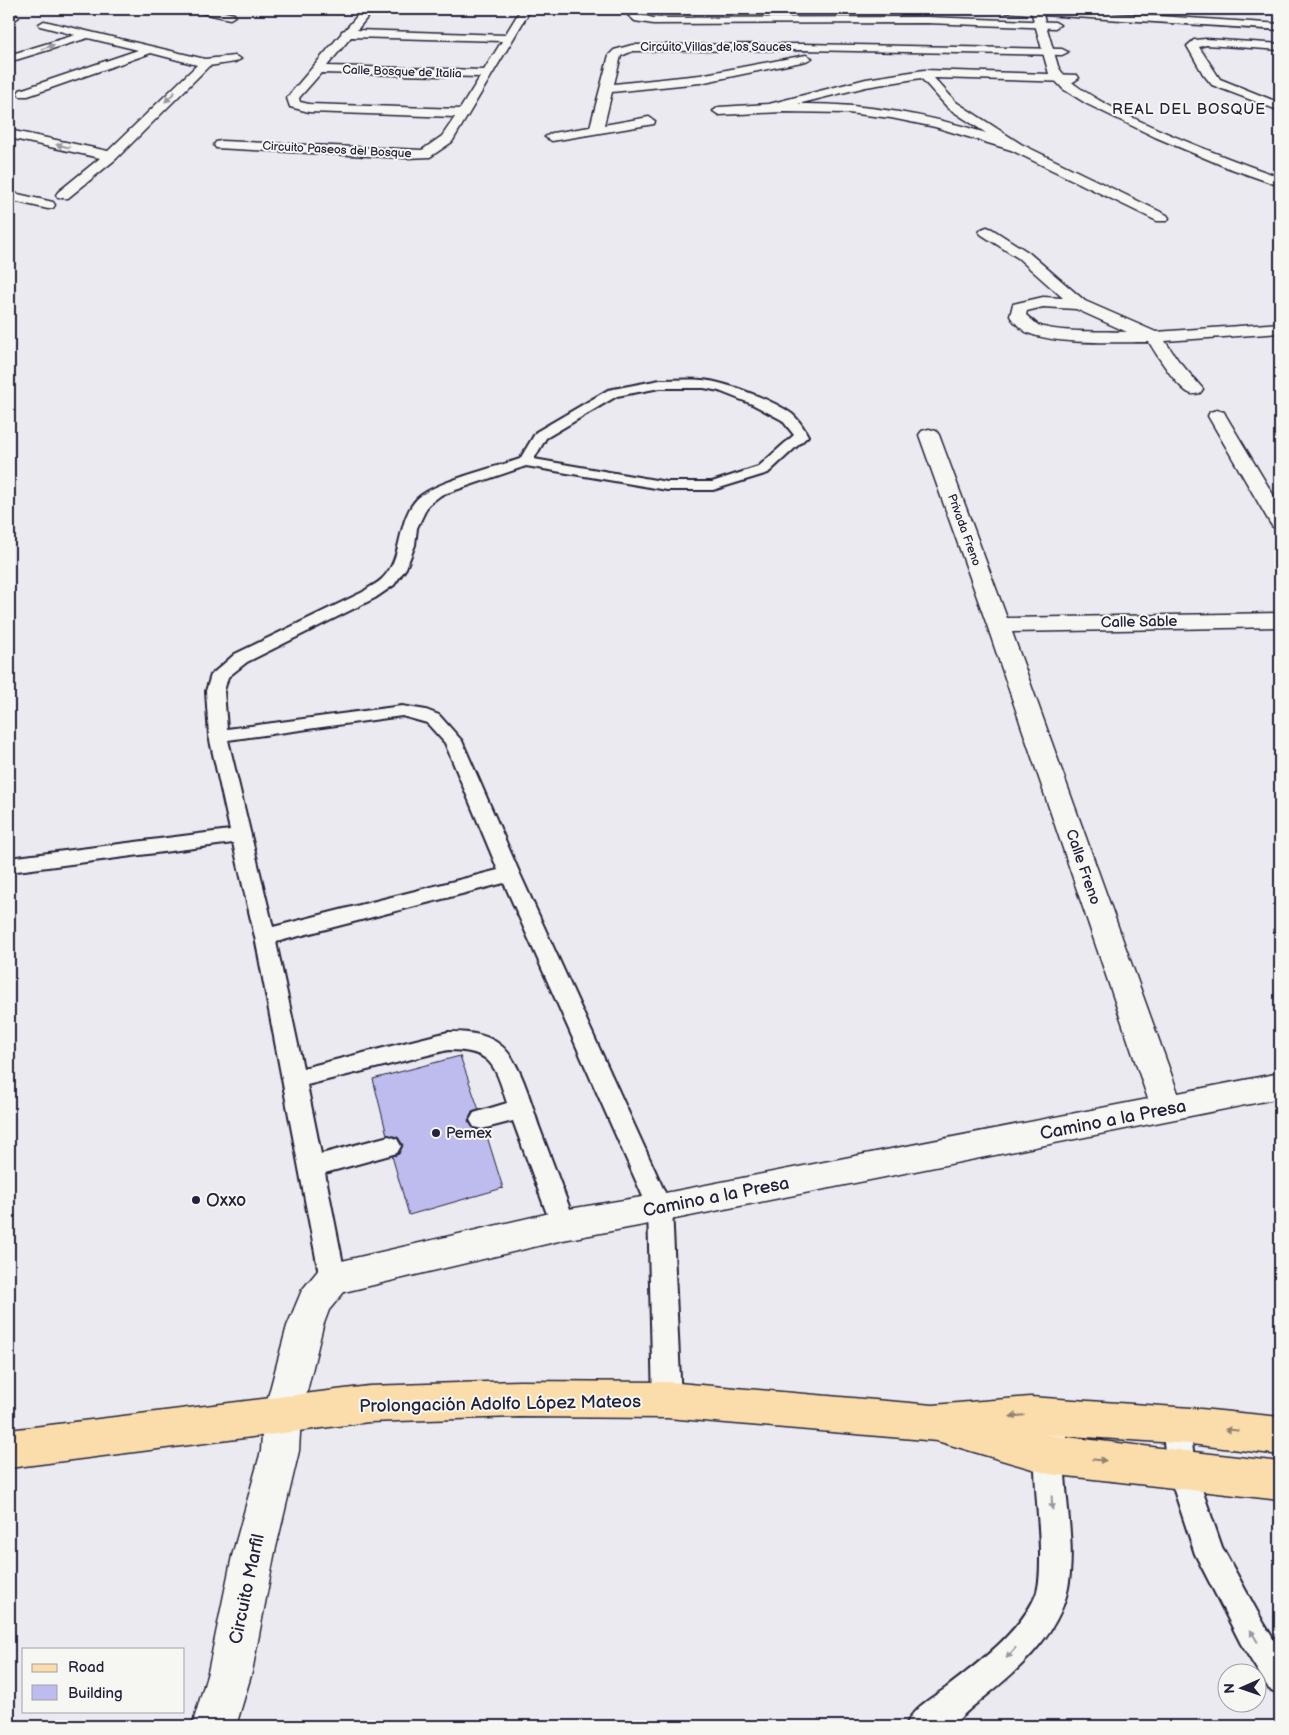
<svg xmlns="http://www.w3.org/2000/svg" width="1289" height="1735" font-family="'Balsamiq Sans',sans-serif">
<rect width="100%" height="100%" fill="#ebeaf1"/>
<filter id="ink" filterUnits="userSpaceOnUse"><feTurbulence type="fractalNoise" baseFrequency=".02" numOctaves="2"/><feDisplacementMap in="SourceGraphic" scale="10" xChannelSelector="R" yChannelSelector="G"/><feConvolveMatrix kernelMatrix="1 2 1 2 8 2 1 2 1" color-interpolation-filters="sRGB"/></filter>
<g filter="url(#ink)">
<!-- building -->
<path fill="#bebcee" stroke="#22223b" d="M460,1056L479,1110L472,1112L468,1121L474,1129L485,1130L503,1188L409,1215L392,1156L399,1154L403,1145L398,1137L387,1135L373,1079Z"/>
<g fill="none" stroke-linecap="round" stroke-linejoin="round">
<defs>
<g id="lane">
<path d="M660,380C674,380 688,379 702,380C726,382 773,400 792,414C799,420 804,428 808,436L768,473L713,490H667L526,466L441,495L428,505L417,528L415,545L406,568L394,585L375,598L247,662L228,677L224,691L227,729L402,706L426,710L439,715L462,741L520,874L672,1208L681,1400L677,1409L667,1413L657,1409L653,1400L648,1208L504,883L276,942L303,1068L448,1032C465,1032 485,1033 499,1044C521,1060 531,1104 540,1129C552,1161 564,1193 576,1225L572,1233L563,1236L554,1233L513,1121L482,1129L474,1127L470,1120L474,1113L507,1103C495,1065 492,1050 448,1050L307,1085L321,1154L389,1136L397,1139L401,1146L397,1153L325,1173L346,1279L342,1287L333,1290L324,1287L320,1279L255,937L233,843L9,872V858L230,830L209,736L206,691L211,675L235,654L363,592C369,587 377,584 382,579C404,558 396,521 417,499C434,482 494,468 520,459L536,432L608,390ZM660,388H704L719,391L752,404L782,420L794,435L758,467L712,482H667L534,459L546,438L617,396ZM402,716L427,723L445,743L498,870L273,927L228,740Z"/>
<path d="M1053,1403L1063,1407C1070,1422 1064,1455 1065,1474C1067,1511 1075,1551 1068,1588C1058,1639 1010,1677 972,1707C965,1713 956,1723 948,1726C939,1729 916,1726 906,1726C912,1708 931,1699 946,1688C977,1664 1023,1630 1037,1592C1040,1581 1040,1569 1040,1558C1041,1514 1026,1446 1043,1407Z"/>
<path d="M1176,1412L1186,1416L1190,1425L1195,1469L1222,1547L1263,1622L1280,1650V1694L1269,1689L1241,1644L1195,1554L1167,1469L1162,1425L1166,1416Z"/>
</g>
<g id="street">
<path d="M192,9H211L234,14L235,16L230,19L193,11Z"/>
<path d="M363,9H374L357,30L505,35L521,9H531L452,142L430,157L407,158L216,148L214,145L216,142L221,141L422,150L442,136L455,117L309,112L290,107L287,98L289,95L341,34L342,31L345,30ZM351,37L502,41L484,70L327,66ZM321,73L480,77L460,109L309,104L300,102L299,98Z"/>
<path d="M630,9H640L639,14L653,18L927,17L1055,22L1060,25L1055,28L927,23L653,24L635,21L628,15Z"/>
<path d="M9,11L19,17L9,24Z"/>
<path d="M44,21L205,59L235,56L241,59L235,62L209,66L116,159L68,198H58L56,195L58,192L100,158L9,138V130L108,151L197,65L151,53L28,96H20L18,93L20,90L138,50L88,38L9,62V55L75,35L40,26L39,24Z"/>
<path d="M1206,39L1280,44V50L1206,45L1199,47L1220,79L1280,103V111L1212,85L1203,74L1187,46L1194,40Z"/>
<path d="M802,44L1062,49L1068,52L1062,55L802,50L633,51L621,56L614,84L700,75L806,55L812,58L806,61L700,83L612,92L604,125L649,117L655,121L654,124L552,141L545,137L552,133L590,127L609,55L614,50L632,45Z"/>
<path d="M924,70L1077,75L1079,78L1073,82L934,78L956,102L1021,144L1167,215L1169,218L1167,221H1157L1011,150L935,127L891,118L848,113L783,112L719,115L713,111L719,107L769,104L866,79ZM921,78L948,108L986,133C925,114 863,103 798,104L866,87Z"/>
<path d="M9,192L53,202L55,205L53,208L48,209L9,200Z"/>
<path d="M987,227L992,229L1028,252L1085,301L1156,332L1280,323V333L1165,341L1178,360L1203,389L1200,393C1196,394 1192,395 1189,393C1177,387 1156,354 1149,342C1119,342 1052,345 1026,332C1021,329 1013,321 1010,316L1013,304L1043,297L1063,298L1018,258L982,235L979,232L982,229ZM1043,307L1076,309L1127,332C1107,331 1055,333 1038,325C1034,322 1030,318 1026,315L1027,311Z"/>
<path d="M1217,410L1224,412L1226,416L1280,506V529L1273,527L1270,523L1208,416L1210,412Z"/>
<path d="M929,429L936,431L939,435L1007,618L1280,613V627L1012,632L1178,1093L1280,1073V1098L660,1222L563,1240L344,1292L329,1310L323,1326L301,1416L299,1451L274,1556L252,1672L236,1726H192L208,1672L232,1556L261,1451L263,1416L287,1326L302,1290L320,1268L333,1263L563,1210L660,1194L1148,1099L987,625L919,435L922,431Z"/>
</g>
<path id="secondary" d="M1000,9H1050L1280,24V30L1043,15L1058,66C1074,103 1238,162 1280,177V186L1226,167L1155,137L1087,104L1063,89L1049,74L1032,14L1005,12Z"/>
<path id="primary" d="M519,1381L667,1382L933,1405L1030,1397L1191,1408L1280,1417V1455L1191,1444L1041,1434L1280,1462V1500L1049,1474L937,1441L667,1418L519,1417L369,1422L9,1468V1430L369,1386Z"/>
</defs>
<!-- lane casing -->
<use href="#lane" stroke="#22223b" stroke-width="4"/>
<!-- street casing -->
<use href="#street" stroke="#22223b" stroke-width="3"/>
<!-- secondary casing -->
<use href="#secondary" stroke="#22223b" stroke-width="3"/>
<!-- primary casing -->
<use href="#primary" stroke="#22223b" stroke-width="3"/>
<!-- lane -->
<use href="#lane" fill="#f6f6f2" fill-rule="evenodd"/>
<!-- street -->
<use href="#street" fill="#f6f6f2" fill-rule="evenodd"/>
<!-- secondary -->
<use href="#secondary" fill="#f6f6f2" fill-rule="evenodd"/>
<!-- primary -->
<use href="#primary" fill="#faddab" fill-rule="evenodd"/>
</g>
<!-- one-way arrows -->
<defs><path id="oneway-solid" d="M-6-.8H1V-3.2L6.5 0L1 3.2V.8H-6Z" transform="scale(1.25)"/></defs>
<g fill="#9797a0">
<use href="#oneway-solid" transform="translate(48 47) rotate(-17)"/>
<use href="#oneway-solid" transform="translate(170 97) rotate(135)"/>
<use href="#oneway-solid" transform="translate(63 146) rotate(-167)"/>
<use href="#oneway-solid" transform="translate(1052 1503) rotate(87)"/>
<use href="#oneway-solid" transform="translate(1254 1636) rotate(-121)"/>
<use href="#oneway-solid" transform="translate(1011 1653) rotate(132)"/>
</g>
<g fill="#8e8073">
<use href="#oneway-solid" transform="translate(1017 1416) rotate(175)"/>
<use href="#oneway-solid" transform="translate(1232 1430) rotate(-174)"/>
<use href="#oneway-solid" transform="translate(1099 1460) rotate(6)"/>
</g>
</g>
<!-- markers -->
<g fill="#22223b" stroke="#f6f6f2" stroke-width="2">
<circle cx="436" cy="1133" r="5"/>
<circle cx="196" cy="1200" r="5"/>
</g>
<g text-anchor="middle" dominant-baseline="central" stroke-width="4" stroke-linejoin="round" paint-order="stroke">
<!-- far-street labels -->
<g font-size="12" fill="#22223b" stroke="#f6f6f2">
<text x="716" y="47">Circuito Villas de los Sauces</text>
<text transform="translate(402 72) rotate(2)">Calle Bosque de Italia</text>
<text transform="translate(337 150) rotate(3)">Circuito Paseos del Bosque</text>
<text transform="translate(964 530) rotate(70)">Privada Freno</text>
</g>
<!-- far-quarter labels -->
<g font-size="15" letter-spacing="1" fill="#22223b" stroke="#f6f6f2">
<text x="1189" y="109">REAL DEL BOSQUE</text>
</g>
<!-- street labels -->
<g font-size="15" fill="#22223b" stroke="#f6f6f2">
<text transform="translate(1139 622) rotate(-1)">Calle Sable</text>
<text transform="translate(1083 867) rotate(71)">Calle Freno</text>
</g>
<!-- poi labels -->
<g font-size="15" fill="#22223b" stroke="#f6f6f2" text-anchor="start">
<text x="446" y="1133">Pemex</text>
</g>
<!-- near-street labels -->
<g font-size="18" fill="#22223b" stroke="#f6f6f2">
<text transform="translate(1113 1120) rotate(-11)">Camino a la Presa</text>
<text transform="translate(716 1197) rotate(-11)">Camino a la Presa</text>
<text transform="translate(500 1404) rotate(-1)">Prolongación Adolfo López Mateos</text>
<text transform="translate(247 1589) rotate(-78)">Circuito Marfil</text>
</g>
<!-- near-poi labels -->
<g font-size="18" fill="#22223b" stroke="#f6f6f2" text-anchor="start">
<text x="206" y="1200">Oxxo</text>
</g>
</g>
<!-- margin -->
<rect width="1289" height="1735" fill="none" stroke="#f6f6f2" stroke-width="30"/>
<rect x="15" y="15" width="1259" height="1705" fill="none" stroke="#22223b" stroke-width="2" filter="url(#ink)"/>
<!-- legend -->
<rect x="22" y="1648" width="162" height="65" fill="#f6f6f2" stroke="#a1a1a9"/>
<rect x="32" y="1664" width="25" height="8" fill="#faddab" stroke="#a1a1a9"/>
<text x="68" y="1672" font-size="15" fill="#22223b">Road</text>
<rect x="32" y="1685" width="25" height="15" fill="#bebcee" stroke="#a1a1a9"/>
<text x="68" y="1698" font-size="15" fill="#22223b">Building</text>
<!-- north arrow -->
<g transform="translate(1242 1688) rotate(268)"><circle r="24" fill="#f6f6f2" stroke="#a1a1a9"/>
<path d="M0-4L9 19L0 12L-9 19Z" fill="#22223b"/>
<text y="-8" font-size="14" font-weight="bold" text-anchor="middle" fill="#22223b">N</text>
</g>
</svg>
